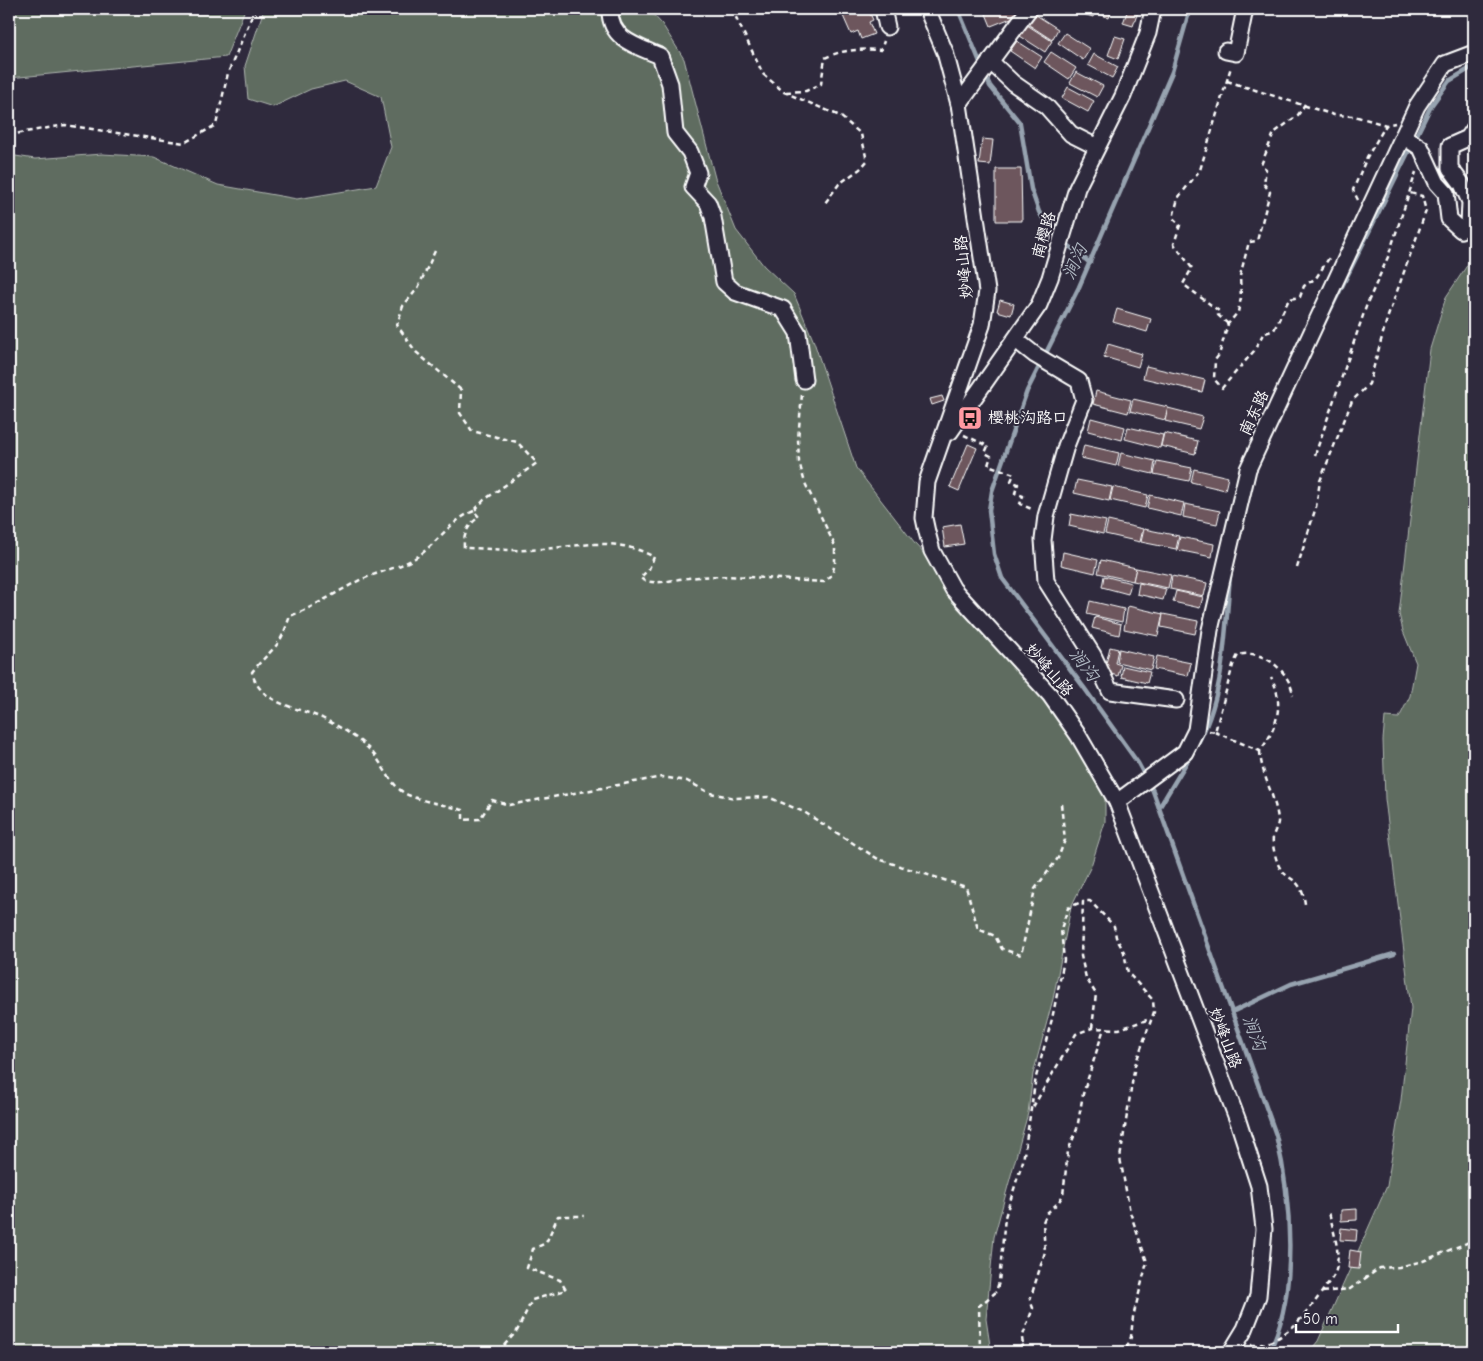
<svg xmlns="http://www.w3.org/2000/svg" width="1483" height="1361" font-family="'Comic Neue','LXGW WenKai TC',sans-serif">
<rect width="100%" height="100%" fill="#2f2a3d"/>
<filter id="ink" filterUnits="userSpaceOnUse"><feTurbulence type="fractalNoise" baseFrequency=".02" numOctaves="2"/><feDisplacementMap in="SourceGraphic" scale="10" xChannelSelector="R" yChannelSelector="G"/><feConvolveMatrix kernelMatrix="1 2 1 2 8 2 1 2 1" color-interpolation-filters="sRGB"/></filter>
<g filter="url(#ink)">
<!-- green -->
<g fill="#5f6c61" stroke="#afb6b0">
<path d="M9,9H245L226,57L9,78Z"/>
<path d="M264,9H648L662,24L684,59L715,178L736,230L764,266L794,294L814,342L856,468L915,544L1076,718L1105,780V822L1091,866L1071,907L1053,999L1033,1074L1028,1113L994,1237L986,1319L991,1352H9V155L35,159L102,154L154,157L218,185L297,199L376,186L391,147L381,97L345,81L311,89L273,107L248,99L245,66Z"/>
<path d="M1474,255V1352H1309L1318,1341L1387,1186L1401,1100L1411,1008L1385,799L1383,740L1385,717L1399,718L1410,696L1416,663L1403,631L1399,614L1430,349L1446,297Z"/>
</g>
<g fill="none" stroke-linecap="round" stroke-linejoin="round">
<!-- stream -->
<g stroke="#97a3b0" stroke-width="4.5">
<path d="M958,9L982,67"/>
<path d="M1190,9L1172,72L1079,287L1027,391L992,491L989,510L994,554L1002,578L1085,689L1138,763L1153,791L1276,1135C1291,1196 1299,1294 1269,1352"/>
<path d="M985,75L990,86L1020,123L1031,189L1039,212L1051,231L1090,263"/>
<path d="M1323,325L1431,106L1449,81L1474,66"/>
<path d="M1195,748C1225,699 1225,632 1230,576"/>
<path d="M1159,808L1191,755"/>
<path d="M1232,1012L1291,984L1394,954"/>
</g>
</g>
<!-- building -->
<g fill="#6d575d" stroke="#fff">
<path d="M840,9H868L873,20L869,22L874,34L861,39L858,31L851,34Z"/>
<path d="M984,9H1025L1026,12L991,26Z"/>
<path d="M1068,9H1096L1093,17Z"/>
<path d="M1101,9H1112L1109,18L1100,14Z"/>
<path d="M1128,9H1139L1133,26L1123,23Z"/>
<path d="M1033,13L1058,29L1052,40L1026,23Z"/>
<path d="M1027,25L1052,41L1045,52L1020,36Z"/>
<path d="M1065,33L1090,49L1083,60L1058,43Z"/>
<path d="M1115,36L1125,39L1118,59L1108,55Z"/>
<path d="M1017,41L1042,57L1035,68L1010,51Z"/>
<path d="M1051,52L1076,68L1069,79L1044,62Z"/>
<path d="M1094,54L1118,67L1112,78L1088,65Z"/>
<path d="M1076,72L1103,86L1097,97L1070,83Z"/>
<path d="M1068,87L1094,101L1088,112L1062,98Z"/>
<path d="M982,139L993,140L990,165L979,164Z"/>
<path d="M996,169H1021L1022,221H996Z"/>
<path d="M1000,300L1014,304L1011,315L997,311Z"/>
<path d="M1117,309L1151,319L1147,332L1113,322Z"/>
<path d="M1108,344L1142,354L1138,367L1104,357Z"/>
<path d="M1146,366L1205,380L1202,392L1143,378Z"/>
<path d="M1096,391L1131,400L1128,413L1093,404Z"/>
<path d="M942,396L944,401L932,405L930,399Z"/>
<path d="M1133,399L1168,407L1165,420L1130,411Z"/>
<path d="M1168,408L1203,417L1199,429L1165,421Z"/>
<path d="M1091,418L1125,427L1122,440L1088,431Z"/>
<path d="M1128,427L1163,435L1160,448L1125,439Z"/>
<path d="M1164,433L1198,441L1195,454L1161,446Z"/>
<path d="M968,444L977,448L959,491L950,487Z"/>
<path d="M1084,445L1119,453L1116,466L1081,458Z"/>
<path d="M1121,453L1155,461L1153,474L1118,466Z"/>
<path d="M1157,461L1192,468L1189,481L1154,474Z"/>
<path d="M1194,469L1228,477L1225,490L1191,482Z"/>
<path d="M1077,480L1112,487L1109,501L1074,493Z"/>
<path d="M1113,487L1148,495L1145,508L1110,500Z"/>
<path d="M1150,495L1184,503L1181,516L1147,508Z"/>
<path d="M1185,504L1220,511L1217,524L1183,517Z"/>
<path d="M1071,514L1106,521L1103,534L1069,526Z"/>
<path d="M1108,521L1143,529L1140,542L1105,534Z"/>
<path d="M960,524L964,544L945,547L942,527Z"/>
<path d="M1144,529L1179,536L1176,549L1141,542Z"/>
<path d="M1180,537L1214,544L1212,557L1177,550Z"/>
<path d="M1063,552L1098,560L1095,573L1061,565Z"/>
<path d="M1101,560L1136,568L1133,581L1098,573Z"/>
<path d="M1136,568L1171,575L1168,588L1133,581Z"/>
<path d="M1104,576L1131,583L1128,594L1102,587Z"/>
<path d="M1172,576L1207,583L1204,596L1170,589Z"/>
<path d="M1139,583L1166,589L1163,600L1137,594Z"/>
<path d="M1176,591L1203,597L1200,608L1173,602Z"/>
<path d="M1090,601L1124,609L1122,622L1087,614Z"/>
<path d="M1128,606L1163,614L1158,636L1124,629Z"/>
<path d="M1163,614L1198,621L1195,634L1161,627Z"/>
<path d="M1095,617L1121,624L1119,635L1092,628Z"/>
<path d="M1110,647L1118,649L1115,663L1121,665L1118,676L1104,672Z"/>
<path d="M1119,649L1154,657L1151,670L1117,662Z"/>
<path d="M1157,656L1191,663L1188,676L1154,669Z"/>
<path d="M1123,666L1150,672L1147,683L1121,677Z"/>
<path d="M1357,1209V1220L1341,1221V1210Z"/>
<path d="M1341,1228L1357,1230L1356,1241L1340,1240Z"/>
<path d="M1350,1250L1361,1252L1359,1269L1348,1268Z"/>
</g>
<g fill="none" stroke-linecap="round" stroke-linejoin="round">
<defs>
<g id="minor">
<path d="M610,9C609,39 636,46 660,56L670,84L675,133L690,152L698,173L693,187L708,203L713,217L724,282L735,292L783,309L798,333L804,380"/>
<path d="M883,9L887,27"/>
<path d="M927,9L945,52L959,104L987,291L982,325L927,482L924,518L927,532L932,551L953,589L1050,695L1078,735L1117,802L1238,1121L1259,1186L1264,1229L1258,1296L1245,1329L1231,1352"/>
<path d="M1226,51L1236,53L1245,9"/>
<path d="M990,61L1013,83L1046,106L1071,134L1097,147"/>
<path d="M959,104L1029,9"/>
<path d="M1403,136L1421,148L1437,183L1446,193L1449,219L1461,230L1469,225L1470,202L1462,184L1450,168V146L1468,138L1474,129"/>
<path d="M1016,340L1035,355L1079,381L1084,400L1066,446L1046,516L1043,540L1046,581L1093,655L1110,691L1176,700"/>
<path d="M950,432L1039,305L1050,278L1077,188L1123,96L1148,33L1153,9"/>
<path d="M1117,802L1185,752L1196,730L1210,630L1248,469L1417,106L1445,64L1474,53"/>
</g>
</defs>
<!-- minor casing -->
<use href="#minor" stroke="#fff" stroke-width="19"/>
<!-- path -->
<g stroke="#fff" stroke-width="2.5" stroke-dasharray="5 4" stroke-linecap="butt">
<path d="M732,9L763,74L784,92L840,116L861,134L867,161L860,169L839,184L825,203"/>
<path d="M1227,81L1334,115L1354,116L1386,125L1395,123"/>
<path d="M786,92L806,91L821,84L825,58C842,49 862,49 881,50L884,41"/>
<path d="M1305,104L1298,115L1274,133L1261,165L1266,169L1264,184L1270,192L1257,241L1249,242L1240,276L1241,298L1238,312L1228,324L1219,355L1215,360L1214,379L1222,388L1254,351L1263,334L1274,330L1289,299L1300,297L1304,286L1316,278L1331,255"/>
<path d="M9,135L65,125L184,143L216,125L228,73L255,9"/>
<path d="M1358,200L1353,190L1367,157L1386,125"/>
<path d="M435,251L418,288L403,306L397,325L416,352L461,390L460,413L472,431L517,442L537,463L484,500L474,511L479,517C468,525 463,534 464,548C486,548 508,551 529,550C574,548 612,534 654,557L649,569L640,578C653,587 673,579 688,578C733,573 779,580 824,582L832,575L835,563V546L805,483L799,462L798,439L802,394"/>
<path d="M1228,324L1218,315L1219,311L1183,284L1192,268L1174,244L1180,225L1173,218L1178,198L1200,170L1231,67"/>
<path d="M964,435L988,446L985,453L991,456L988,465L1014,474L1011,481L1018,484L1015,493L1023,496L1020,504L1034,510"/>
<path d="M1315,455L1367,304L1388,257L1416,172"/>
<path d="M474,511C453,519 439,540 421,554C402,568 379,571 358,581C335,593 314,607 290,616C286,627 282,640 274,648C266,657 259,663 252,672C259,704 297,707 322,718C338,726 356,736 369,749C383,762 390,787 408,795C425,802 446,805 463,810V820L480,819L492,800L509,805L662,777L687,781L710,793L735,798L768,797L804,812L878,859L966,887L978,929L995,936L1002,949L1021,955L1035,889L1058,858L1065,840L1061,804"/>
<path d="M1297,568L1316,507L1320,481L1352,401L1369,384L1387,319L1426,211L1422,196L1410,193"/>
<path d="M1209,731L1215,732L1233,665L1238,655C1262,648 1290,671 1293,695"/>
<path d="M1215,732L1260,751C1277,729 1285,703 1271,677"/>
<path d="M1260,751C1261,775 1275,795 1278,819C1279,825 1274,831 1273,837C1272,845 1275,856 1278,864C1286,883 1301,874 1305,904"/>
<path d="M1092,1028L1096,994L1086,978L1081,956L1083,901H1090L1114,926L1116,937L1124,952L1128,973L1153,1000L1154,1012L1135,1065L1120,1158L1130,1212L1147,1262L1133,1317L1131,1337L1125,1352"/>
<path d="M1033,1107L1076,1034L1092,1028L1119,1029L1150,1019"/>
<path d="M1322,1292L1350,1289L1380,1268L1399,1267L1423,1261L1474,1240"/>
<path d="M1251,1345C1282,1347 1308,1312 1324,1289C1327,1284 1333,1278 1335,1273C1342,1255 1333,1230 1329,1212"/>
<path d="M498,1352L517,1331L532,1300L566,1290L560,1280L527,1268L533,1249L546,1243L558,1216H584"/>
<path d="M980,1352L979,1306L996,1292L999,1282L1005,1217L1023,1161L1036,1077L1052,1019L1064,960L1061,929L1068,908L1083,901"/>
<path d="M1013,1352L1023,1345"/>
<path d="M1024,1352L1022,1338L1033,1308L1030,1300L1045,1252L1043,1222L1047,1213L1058,1203L1063,1195L1068,1151L1077,1129L1083,1094L1104,1028"/>
</g>
<!-- minor -->
<use href="#minor" stroke="#2f2a3d" stroke-width="15"/>
</g>
</g>
<!-- icons -->
<defs>
<symbol id="bus-square" viewBox="-11 -11 22 22"><rect x="-9" y="-9" width="18" height="18" rx="4" fill="#ff9aa2" stroke="#2f2a3d"/><path d="M-5-6H5V4H4V6H2V4H-2V6H-4V4H-5ZM-3.5-4V0h7V-4ZM-3.5 1.2v1.5H-2V1.2ZM2 1.2v1.5H3.5V1.2Z" fill="#111"/></symbol>
</defs>
<g fill-rule="evenodd">
<use href="#bus-square" x="956" y="404" width="28" height="28"/>
</g>
<g text-anchor="middle" dominant-baseline="central" stroke-width="4" stroke-linejoin="round" paint-order="stroke">
<!-- street labels -->
<g font-size="16" fill="#fff" stroke="#2f2a3d">
<text transform="translate(1044 235) rotate(-74)">南樱路</text>
<text transform="translate(964 267) rotate(-96)">妙峰山路</text>
<text transform="translate(1254 413) rotate(-65)">南东路</text>
<text transform="translate(1049 670) rotate(49)">妙峰山路</text>
<text transform="translate(1225 1038) rotate(69)">妙峰山路</text>
</g>
<!-- poi labels -->
<g font-size="16" fill="#fff" stroke="#2f2a3d" text-anchor="start">
<text x="988" y="418">樱桃沟路口</text>
</g>
<!-- water labels -->
<g font-size="18" font-style="italic" fill="#b1bac4" stroke="#2f2a3d">
<text transform="translate(1075 262) rotate(-66)">涧沟</text>
<text transform="translate(1084 665) rotate(53)">涧沟</text>
<text transform="translate(1254 1033) rotate(70)">涧沟</text>
</g>
</g>
<!-- margin -->
<rect width="1483" height="1361" fill="none" stroke="#2f2a3d" stroke-width="30"/>
<rect x="15" y="15" width="1453" height="1331" fill="none" stroke="#fff" stroke-width="2" filter="url(#ink)"/>
<!-- scale -->
<path d="M1296 1324v8h102v-8" fill="none" stroke="#ffffff" stroke-width="2.5"/>
<text x="1303" y="1324" font-size="15" fill="#ffffff" stroke="#2f2a3d" stroke-width="4" paint-order="stroke">50 m</text>
</svg>
